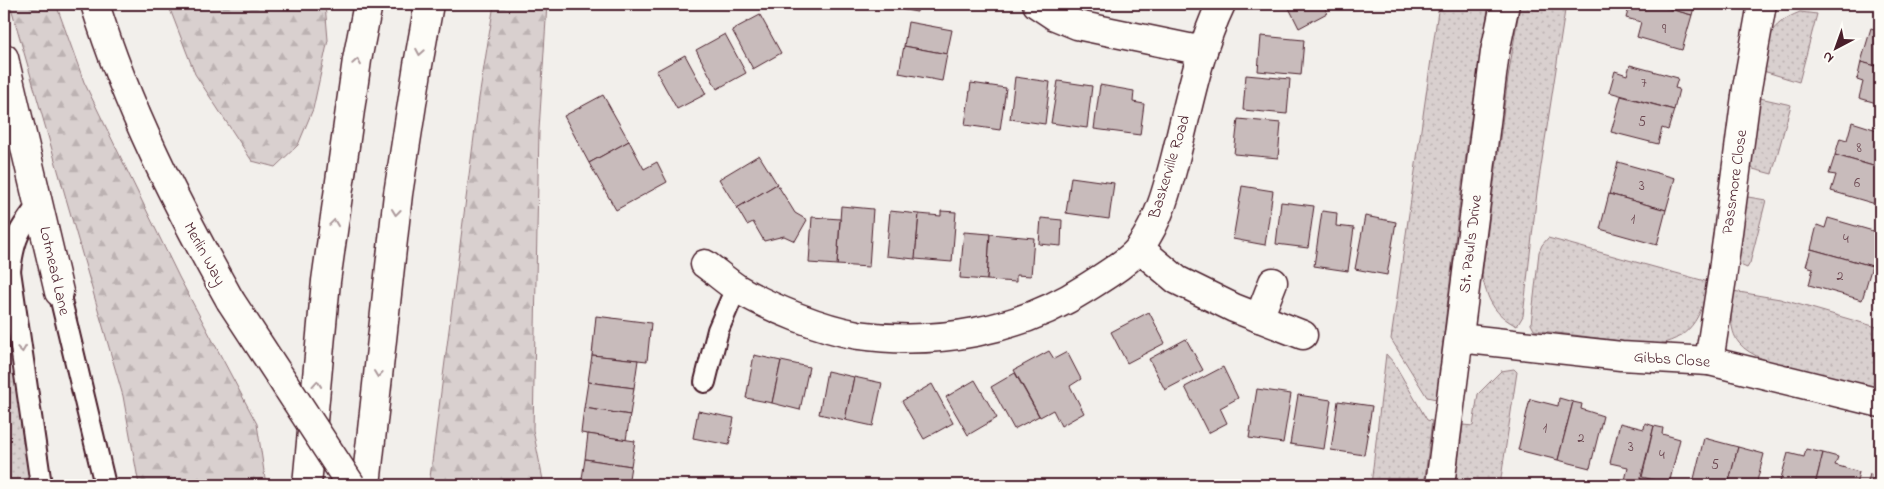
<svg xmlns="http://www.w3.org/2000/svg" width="1884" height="489" font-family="'Indie Flower',sans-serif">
<defs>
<pattern id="grass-dots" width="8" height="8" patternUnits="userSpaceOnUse" patternTransform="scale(1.25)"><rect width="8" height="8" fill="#d9d0cf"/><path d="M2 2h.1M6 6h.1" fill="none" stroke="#bcb2b2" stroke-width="1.8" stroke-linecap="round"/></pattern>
<pattern id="forest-firs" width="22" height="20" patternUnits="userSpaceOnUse" patternTransform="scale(1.25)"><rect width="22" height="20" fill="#d9d0cf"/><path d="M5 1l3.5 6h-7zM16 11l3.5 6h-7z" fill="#bcb2b2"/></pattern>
</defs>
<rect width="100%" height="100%" fill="#f2efeb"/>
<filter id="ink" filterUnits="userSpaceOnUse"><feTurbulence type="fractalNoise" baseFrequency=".02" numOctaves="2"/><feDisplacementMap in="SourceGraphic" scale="10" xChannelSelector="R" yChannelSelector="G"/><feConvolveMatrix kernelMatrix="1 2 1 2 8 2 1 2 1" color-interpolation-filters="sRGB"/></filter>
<g filter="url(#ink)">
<!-- grass -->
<g fill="url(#grass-dots)" stroke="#92787d">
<path d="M1439,4H1489C1466,135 1452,267 1436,399L1427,397L1391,339Z"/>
<path d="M1520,4H1566L1537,192L1523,316L1517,326C1494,315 1487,299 1482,275L1508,78Z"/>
<path d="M1800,12L1817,14L1799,82L1760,70C1767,39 1767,25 1800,12Z"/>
<path d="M1760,98L1791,105L1772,174L1753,169L1749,162L1757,100Z"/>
<path d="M1748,197L1766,200L1750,263L1747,268L1738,264L1744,202Z"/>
<path d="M1548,238L1705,281L1709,283C1701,318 1690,341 1652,345L1534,330L1531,324L1539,252L1542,245Z"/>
<path d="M1733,291L1780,299L1880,328V389C1848,381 1758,368 1739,343C1728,329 1731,307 1733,291Z"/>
<path d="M1386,354L1394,363L1427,420L1432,421L1424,485H1371Z"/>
<path d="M1514,369L1517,372L1500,485H1455L1463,425L1473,426L1478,394L1501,371Z"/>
<path d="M18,373L31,485H4V376Z"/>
</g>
<!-- forest -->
<g fill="url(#forest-firs)" stroke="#92787d">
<path d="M10,4H56L84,82L179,277L257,424L266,485H139L123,396Z"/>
<path d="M168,4H325L328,40L313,109L298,145L275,167L252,161L195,74Z"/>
<path d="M494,4H547L539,130L533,430L544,485H429L479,98Z"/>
</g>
<!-- building -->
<g fill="#c8bbbb" stroke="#4a1f2b">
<path d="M899,4H918L917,12L899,9Z"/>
<path d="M1287,4H1323L1327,13L1299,28Z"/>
<path d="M1630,4H1652L1692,15L1682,50L1637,37L1641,22L1626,18Z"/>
<path d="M1652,4H1695L1692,15Z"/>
<path d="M760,15L781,53L753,69L732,30Z"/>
<path d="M908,22L952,30L947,54L904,46Z"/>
<path d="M1871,28L1880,31V67L1861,62Z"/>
<path d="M725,34L746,73L717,89L696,50Z"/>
<path d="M1261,36L1304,40L1301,75L1258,71Z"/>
<path d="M904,46L947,54L942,81L899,73Z"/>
<path d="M685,55L706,94L677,109L656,71Z"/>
<path d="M1861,62L1880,67V104L1859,98L1863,82L1857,80Z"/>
<path d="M1630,65L1678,78L1675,88L1679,89L1674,110L1609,92L1615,71L1627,75Z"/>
<path d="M1246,75L1290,79L1287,114L1243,110Z"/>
<path d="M1015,77L1050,82L1045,124L1010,119Z"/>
<path d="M1058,81L1092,86L1087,128L1051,123Z"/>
<path d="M971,83L1006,88L1000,130L965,125Z"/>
<path d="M1100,85L1134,91L1133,102L1144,104L1140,135L1094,129Z"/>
<path d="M603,95L629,141L589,163L564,116Z"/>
<path d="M1621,96L1674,110L1668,130L1662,128L1658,144L1611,132Z"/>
<path d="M1238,119L1281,123L1278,158L1234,154Z"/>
<path d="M1852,122L1880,131V168L1835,155L1840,138L1847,140Z"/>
<path d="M629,141L644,169L657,162L667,182L616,210L589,163Z"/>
<path d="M759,155L777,184L737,208L719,179Z"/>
<path d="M1835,155L1880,168L1879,205L1831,191L1836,175L1829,174Z"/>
<path d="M1618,162L1675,178L1666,210L1609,194Z"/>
<path d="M1071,177L1114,183L1109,219L1066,213Z"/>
<path d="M777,184L795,213L807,220L795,241L784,236L764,241L753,222L747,225L737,208Z"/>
<path d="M1242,186L1273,191L1265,245L1233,239Z"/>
<path d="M1609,194L1666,210L1657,245L1600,229Z"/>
<path d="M1281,202L1314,206L1308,248L1276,244Z"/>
<path d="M841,206L873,209L869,267L837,265Z"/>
<path d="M890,211L919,214L915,259L886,256Z"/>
<path d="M941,211L956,212L952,262L915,259L919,214L941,216Z"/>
<path d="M1322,211L1337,213L1336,226L1354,228L1348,271L1314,266Z"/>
<path d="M1365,216L1396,222L1387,275L1355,269Z"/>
<path d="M812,217L840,219L837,265L809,263Z"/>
<path d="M1041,218L1062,220L1061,246L1039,244Z"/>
<path d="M1828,218L1880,233L1872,266L1811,249L1817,225L1825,228Z"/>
<path d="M964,232L990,234L987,280L960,278Z"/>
<path d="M990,234L1034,238L1031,276L1016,275V282L987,280Z"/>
<path d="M1811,249L1872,266L1862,300L1809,285L1813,268L1806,266Z"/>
<path d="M1149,312L1165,343L1127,363L1111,332Z"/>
<path d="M596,316L651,323L647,361L592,355Z"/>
<path d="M1186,339L1203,370L1165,390L1149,359Z"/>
<path d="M1049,351L1054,359L1067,352L1081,379L1070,386L1084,413L1061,426L1053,410L1040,417L1014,370Z"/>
<path d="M592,355L638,360L634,388L588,382Z"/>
<path d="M754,355L781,361L772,403L746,398Z"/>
<path d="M781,361L809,367L800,410L772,403Z"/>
<path d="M1223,367L1238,398L1220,408L1227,423L1208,433L1185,387Z"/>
<path d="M827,371L854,377L845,420L819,414Z"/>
<path d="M1015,373L1039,416L1014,429L991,387Z"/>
<path d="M854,377L882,383L873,426L845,420Z"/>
<path d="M975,380L997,418L968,435L946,397Z"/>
<path d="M588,382L634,388L630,415L584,408Z"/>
<path d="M932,384L953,423L924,439L902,401Z"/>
<path d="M1257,389L1291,394L1283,443L1249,438Z"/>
<path d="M1298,395L1331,400L1324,449L1290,444Z"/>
<path d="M1559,398L1573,402L1558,460L1518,450L1530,399L1558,406Z"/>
<path d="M1338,401L1372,406L1364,455L1331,450Z"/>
<path d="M1573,402L1582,404L1581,409L1603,416L1590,468L1558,460Z"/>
<path d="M584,408L630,415L626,440L581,433Z"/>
<path d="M698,411L734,418L729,445L693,438Z"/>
<path d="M1620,423L1644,429L1645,423L1654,426L1639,485H1624L1628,467L1610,463Z"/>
<path d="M1654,426L1663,428L1662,434L1680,439L1669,484L1642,477Z"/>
<path d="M588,434L635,441L631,466L585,459Z"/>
<path d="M1704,438L1738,447L1728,485H1701L1693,483Z"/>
<path d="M1738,447L1764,454L1756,485H1728Z"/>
<path d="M1806,449L1823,453L1815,485H1779L1788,453L1804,457Z"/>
<path d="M1823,453L1838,457L1835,465L1859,472L1856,485H1815Z"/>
<path d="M585,459L631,466L628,485H581Z"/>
<path d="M1870,474L1880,477V485H1867Z"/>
</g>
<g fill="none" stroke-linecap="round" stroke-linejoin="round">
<defs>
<g id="service">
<path d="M39,204C19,230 14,237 10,271L41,485"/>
<path d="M59,292L105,485"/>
<path d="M705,382L718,330L736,288"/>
</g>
<g id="minor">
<path d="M1037,4L1055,16L1077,25L1203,51"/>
<path d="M4,58L59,292"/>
<path d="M1140,249L1177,280L1234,308L1303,335"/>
<path d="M705,264C716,272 727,282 738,289C770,308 822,329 858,335C936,346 1020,331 1086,288C1100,279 1132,260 1140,247C1159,221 1167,190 1175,159C1188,108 1198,52 1221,4"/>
<path d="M1259,318L1273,282"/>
<path d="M1459,338L1621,356L1709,361L1880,403"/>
<path d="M1709,361L1722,278L1747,88L1762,4"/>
<path d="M1440,485L1495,52L1505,4"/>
</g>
<path id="tertiary" d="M95,4C127,108 177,205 230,300"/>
<g id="trunk">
<path d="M307,485L326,281L357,60L368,4"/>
<path d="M366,485L398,194L418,65L429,4"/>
</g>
</defs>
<!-- service casing -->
<use href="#service" stroke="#4a1f2b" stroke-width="24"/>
<!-- minor casing -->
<use href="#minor" stroke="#4a1f2b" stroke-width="31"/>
<!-- tertiary casing -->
<use href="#tertiary" stroke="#4a1f2b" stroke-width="31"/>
<!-- trunk casing -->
<use href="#trunk" stroke="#4a1f2b" stroke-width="31"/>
<!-- service -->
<use href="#service" stroke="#fdfcf7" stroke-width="20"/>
<!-- minor -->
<use href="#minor" stroke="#fdfcf7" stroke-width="28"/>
<!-- tertiary -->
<use href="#tertiary" stroke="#fdfcf7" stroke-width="28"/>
<!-- trunk -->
<use href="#trunk" stroke="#fdfcf7" stroke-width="28"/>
<defs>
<path id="tertiary-bridge" d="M230,300L351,485"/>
</defs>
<!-- tertiary-bridge casing -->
<use href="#tertiary-bridge" stroke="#4a1f2b" stroke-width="31" stroke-linecap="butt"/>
<!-- tertiary-bridge -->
<use href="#tertiary-bridge" stroke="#fdfcf7" stroke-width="28"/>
</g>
<!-- one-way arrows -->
<defs><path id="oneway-chevron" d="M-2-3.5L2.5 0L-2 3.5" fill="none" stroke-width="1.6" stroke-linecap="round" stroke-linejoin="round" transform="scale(1.25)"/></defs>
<g stroke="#ac999b">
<use href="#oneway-chevron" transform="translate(420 52) rotate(100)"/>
<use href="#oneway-chevron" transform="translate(357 62) rotate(-81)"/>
<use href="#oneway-chevron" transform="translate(396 212) rotate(96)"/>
<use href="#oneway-chevron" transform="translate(334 223) rotate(-82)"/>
<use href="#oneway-chevron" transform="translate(22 349) rotate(82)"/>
<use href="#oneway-chevron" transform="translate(378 374) rotate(97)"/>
<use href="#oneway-chevron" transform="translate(317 384) rotate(-85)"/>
</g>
</g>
<g text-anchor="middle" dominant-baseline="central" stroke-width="5" stroke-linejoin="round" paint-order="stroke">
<!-- number labels -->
<g font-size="14" fill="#6a464f">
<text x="1664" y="29">9</text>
<text x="1644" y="83">7</text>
<text x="1642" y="122">5</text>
<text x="1859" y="148">8</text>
<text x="1857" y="183">6</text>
<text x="1642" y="186">3</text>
<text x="1633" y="219">1</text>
<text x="1846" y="239">4</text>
<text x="1840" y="276">2</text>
<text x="1545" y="428">1</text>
<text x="1581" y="438">2</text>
<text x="1631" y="447">3</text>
<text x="1662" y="455">4</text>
<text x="1715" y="465">5</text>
</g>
<!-- street labels -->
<g font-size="16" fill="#4a1f2b" stroke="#fdfcf7">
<text transform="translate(1170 167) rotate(-73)">Baskerville Road</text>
<text transform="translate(1735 182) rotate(-82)">Passmore Close</text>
<text transform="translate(1471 244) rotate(-83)">St. Paul's Drive</text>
<text transform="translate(204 254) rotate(61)">Merlin Way</text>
<text transform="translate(54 271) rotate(77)">Lotmead Lane</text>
<text transform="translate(1672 360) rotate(4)">Gibbs Close</text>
</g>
</g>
<!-- margin -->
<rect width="1884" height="489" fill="none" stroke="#fdfcf7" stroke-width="20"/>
<rect x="10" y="10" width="1864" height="469" fill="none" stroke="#4a1f2b" stroke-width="2" filter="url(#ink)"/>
<!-- north arrow -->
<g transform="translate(1836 48) rotate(221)" stroke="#fdfcf7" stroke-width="4" paint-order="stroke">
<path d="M0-4L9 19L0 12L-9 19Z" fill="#4a1f2b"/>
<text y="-8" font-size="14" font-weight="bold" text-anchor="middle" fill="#4a1f2b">N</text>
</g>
</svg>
